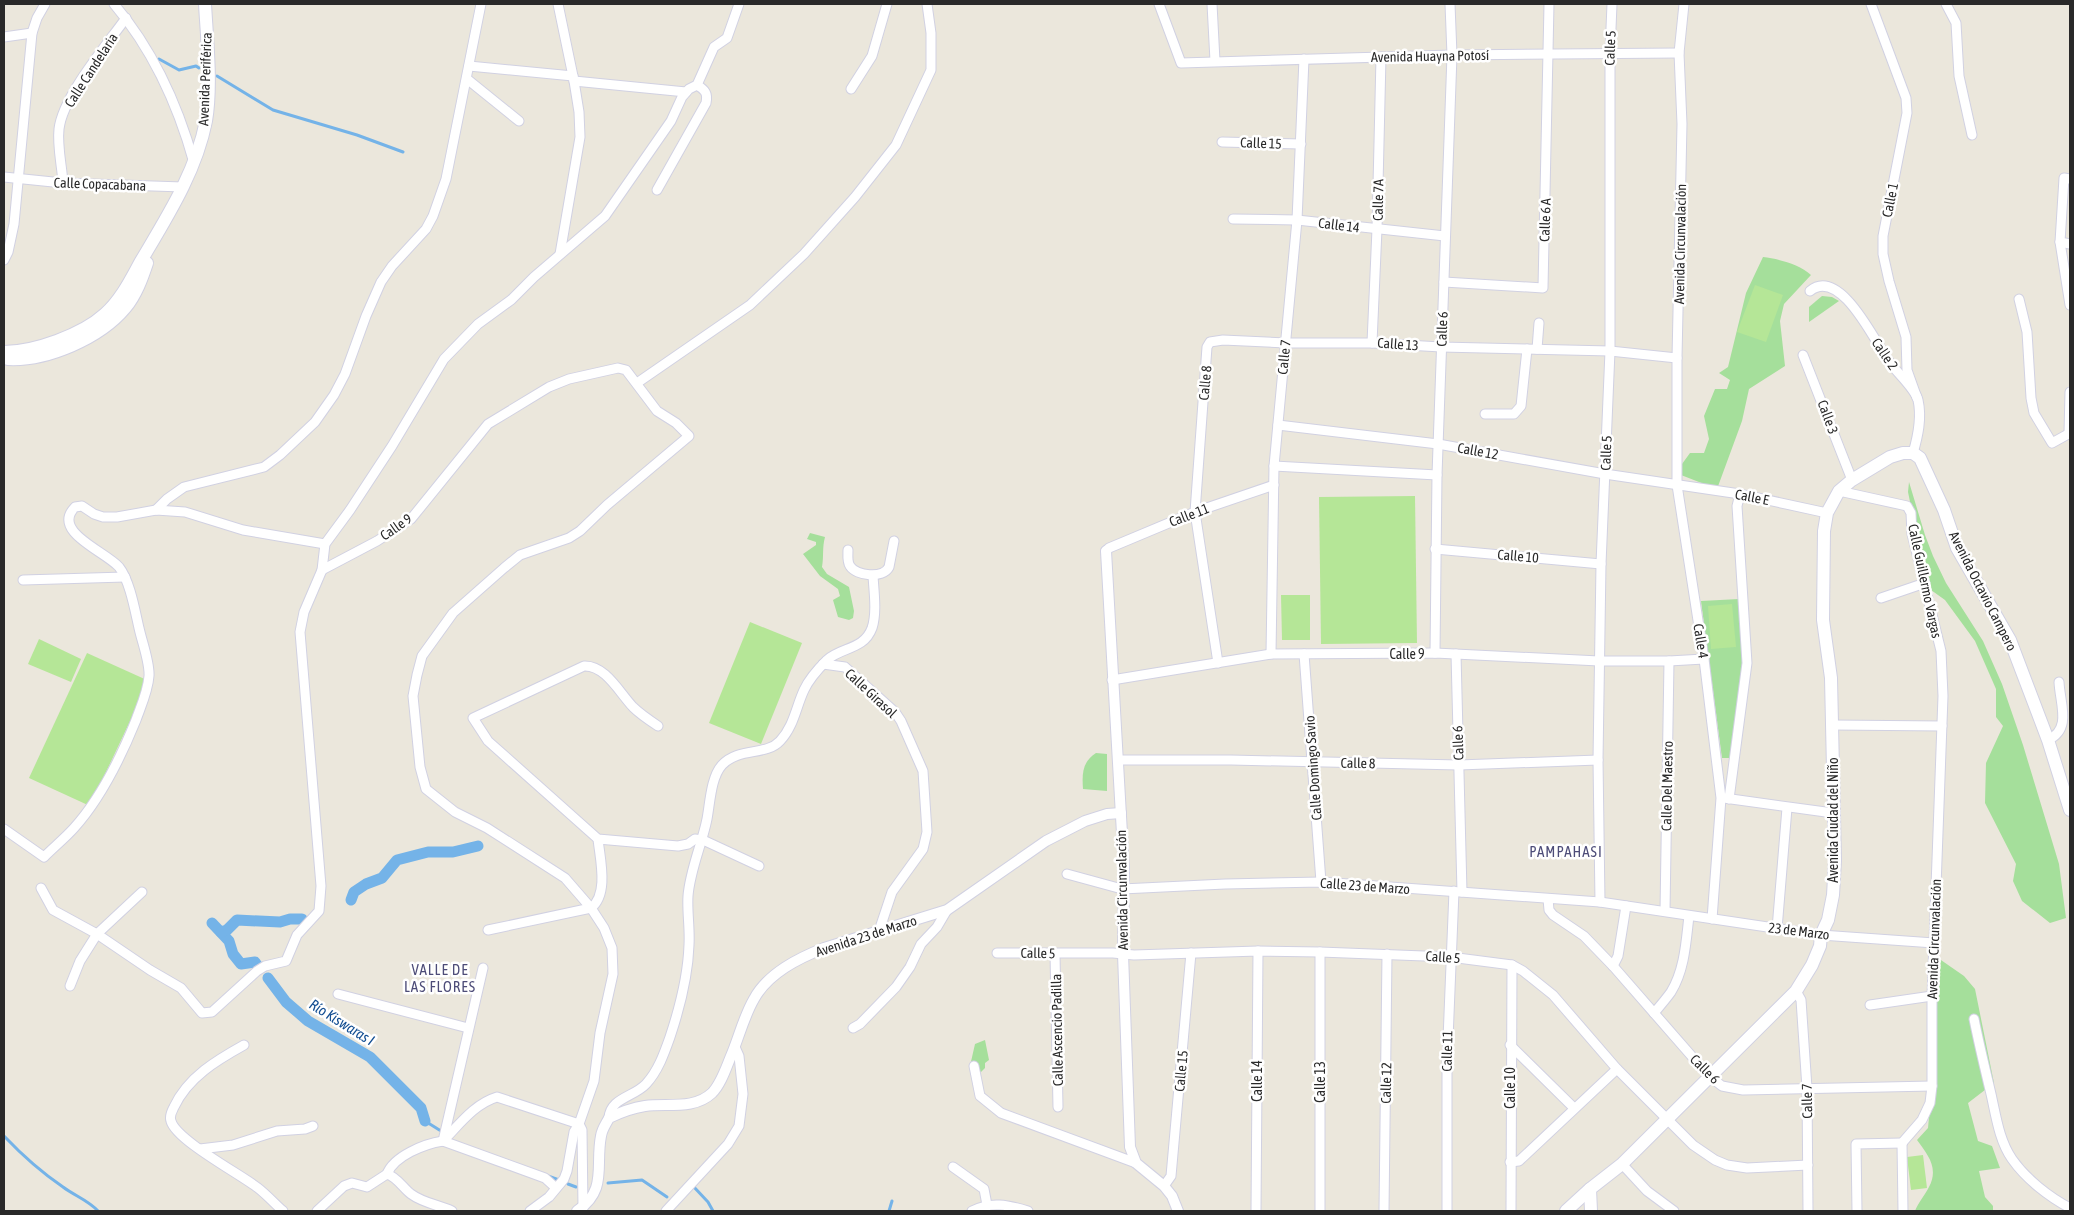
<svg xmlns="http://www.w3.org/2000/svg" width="2074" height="1215" font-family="'Asap Condensed',sans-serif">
<rect width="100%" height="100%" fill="#ebe7dc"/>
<!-- green -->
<g fill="#a5df9b">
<path d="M1763,257C1779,259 1799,264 1811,275L1784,304L1780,321L1785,366L1749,389L1742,421L1717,489L1681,475L1682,464L1690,453H1704L1709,439L1704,416L1715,389H1727L1730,380L1719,373L1728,367L1746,293Z"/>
<path d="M1822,296L1832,297L1839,301L1809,322V307Z"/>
<path d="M1909,482L1925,535L1933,556L1946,583L1983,641L2002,684L2023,745L2059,864L2066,918L2050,923L2022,901L2013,881L2016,864L1985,803L1986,763L2003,726L1996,717V689L1975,641L1945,600L1931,590L1916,531L1908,492Z"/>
<path d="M810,533L825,537C822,548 824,556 822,567L827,574L849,587L854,611L853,618L849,620L838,617L833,600L840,596L838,589L820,576L803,554L816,545V542L807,539Z"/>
<path d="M1739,599L1743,668L1732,758H1722L1701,601Z"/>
<path d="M1096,753L1107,754V791L1083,789C1082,774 1082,762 1096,753Z"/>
<path d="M1938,958L1964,976L1975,989L1994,1083L1968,1103L1978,1141L1992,1146L2000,1168L1979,1171L1985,1197L1993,1206V1211H1915C1918,1203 1925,1195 1929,1187C1939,1168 1928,1155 1917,1140L1928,1128L1935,1052Z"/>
<path d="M985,1040L989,1060L985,1063V1068L981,1072L970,1066L975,1044Z"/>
</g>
<!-- pitch -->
<g fill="#b5e697">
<path d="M1755,285L1783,295L1766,342L1737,332Z"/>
<path d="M1415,496L1417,643L1321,644L1319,497Z"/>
<path d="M1281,595H1310V640H1282Z"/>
<path d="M1732,604L1736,647L1711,649L1708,606Z"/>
<path d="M750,622L802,643L761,744L709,723Z"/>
<path d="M39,639L81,659L71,682L28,664Z"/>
<path d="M87,653L149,681L90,806L29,778Z"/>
<path d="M1923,1155L1927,1188L1911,1190L1907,1157Z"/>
</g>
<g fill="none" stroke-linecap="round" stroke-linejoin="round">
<!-- stream -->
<g stroke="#74b3e8" stroke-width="3">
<path d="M159,59L179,70L196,66L199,68"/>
<path d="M217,76L273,110L357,135L403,152"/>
<path d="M425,1121L441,1131"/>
<path d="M4,1136C22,1155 41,1172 63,1187C75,1196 88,1200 98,1211"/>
<path d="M548,1176L559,1180"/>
<path d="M608,1183L642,1180L667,1197"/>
<path d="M568,1184L576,1187"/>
<path d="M693,1186L708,1202L713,1211"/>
<path d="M889,1211L892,1201"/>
</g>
<!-- canal -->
<g stroke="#74b3e8" stroke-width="11">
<path d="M351,900L354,892L366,884L382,878L397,860L428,852H453L478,846"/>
<path d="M212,923L229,941L233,954L241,964L255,962L257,965"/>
<path d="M221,932L227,930L237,920L280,922L290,919H302"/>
<path d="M268,978L286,1002L308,1021L370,1057L421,1108L425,1121"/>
</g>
<defs>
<g id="minor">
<path d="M114,4C153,50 178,105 194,163"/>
<path d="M558,4L574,81L579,112L580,137L560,254"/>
<path d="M1159,4L1181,63L1452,55L1679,53"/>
<path d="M1212,4L1215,61"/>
<path d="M1684,4L1679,53L1682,124L1677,358V485L1704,659L1721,798L1712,919"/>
<path d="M1871,4L1906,98L1907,113L1883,236V254L1889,281L1906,337L1907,370L1917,398"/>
<path d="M1946,4L1956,23L1959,76L1972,135"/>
<path d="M4,37L32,33"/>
<path d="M469,66L573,76"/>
<path d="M467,79L519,121"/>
<path d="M574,81L686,92"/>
<path d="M851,89L872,56L887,4"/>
<path d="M1222,142L1301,144"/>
<path d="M4,177L63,183L183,187"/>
<path d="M2070,179L2064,178L2060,242L2070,305"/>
<path d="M63,183C62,166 57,146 59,129C63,96 106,46 126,18"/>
<path d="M657,190L706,103C708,93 705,90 697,85"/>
<path d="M1233,219L1297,220L1445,236"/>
<path d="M2060,242L2070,244"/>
<path d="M4,260L8,252L14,224L32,33L37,18L45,4"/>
<path d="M1444,282L1543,288L1549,4"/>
<path d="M1810,291C1840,266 1875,342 1888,360C1895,371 1915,388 1918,400C1922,418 1918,436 1913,453"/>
<path d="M2019,299L2027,332L2031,398L2034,413L2052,443L2070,433"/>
<path d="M1372,343L1377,229L1381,57"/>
<path d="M1537,349L1539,323"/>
<path d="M1803,355L1852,480"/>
<path d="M637,383L750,305L804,254L855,197L896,145L931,70V33L927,4"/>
<path d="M1485,414H1514L1521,406L1527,349"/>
<path d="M1278,425L1438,444L1605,474L1740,494L1827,513"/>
<path d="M2069,433L2070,392"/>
<path d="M1274,466L1437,475"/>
<path d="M1839,491L1907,506L1911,513L1912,534L1941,651L1943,696L1932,996V1086L1930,1103L1922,1120L1902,1143"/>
<path d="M156,510L167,499L184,487L264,467L280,455L315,422L334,395L345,374L366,316L381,282L392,266L426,229L433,216L446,179L481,4"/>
<path d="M1435,549L1601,564"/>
<path d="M848,550C848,554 847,562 850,566C856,576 883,579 889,567L894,541"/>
<path d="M1106,551L1109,548L1195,512L1274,485"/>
<path d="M322,570L377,541L411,519L488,424L549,387L569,379L618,368L626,370L657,411L676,423L689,436L607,505L580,531L569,538L520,555L504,568L453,613L422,656L417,675L413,696L420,767L426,789L455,812L487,828L565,878L591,908L604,928L612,948L613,974L600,1033L594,1081L579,1124L574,1132L567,1171L564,1179L549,1197L530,1211"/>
<path d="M23,580L125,577"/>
<path d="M1881,598L1925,583"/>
<path d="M1435,653L1437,475L1452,55L1450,4"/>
<path d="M1271,654L1274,466L1297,220L1304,59"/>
<path d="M1304,654L1321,882"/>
<path d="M1456,654L1462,892"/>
<path d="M1218,663L1195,512L1207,347L1210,342L1223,340L1286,343H1372L1441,347L1610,351L1677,358"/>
<path d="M823,664L845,667L895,712L901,721L923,771L927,832L923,849L892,892L879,931"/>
<path d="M1112,680L1271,654L1435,653L1599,661H1669L1704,659"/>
<path d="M1833,725L1942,726"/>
<path d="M658,726C649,720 640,714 633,707C619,692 605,665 584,666L473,718L488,741L598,839L678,846L688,844L695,839L703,840L759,866"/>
<path d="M2048,740C2072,729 2060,704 2059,682"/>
<path d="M1118,760H1231L1459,765L1598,760"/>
<path d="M1724,798L1833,813"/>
<path d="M1729,799L1747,663L1737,506L1740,494"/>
<path d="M4,829L44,857C54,847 65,838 74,828C102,797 121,757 136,720C141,706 148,691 149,676C150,663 142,642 139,628C135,611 130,581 119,567C105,551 51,532 75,507L82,506L94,514L103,517H117L156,510L185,512L243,530L325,544"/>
<path d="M1067,874L1122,889L1225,884L1321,882L1600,902L1821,935L1934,943"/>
<path d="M41,888L53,910L97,934L150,970L181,988L202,1013L212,1012L257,971L265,966L286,961L297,935L319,911L321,886L300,632L304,612L322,570L325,544L350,510L392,446L444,359L478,324L511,300L534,277L605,216L671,121L682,97L689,89L697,85L714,47L727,38L739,4"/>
<path d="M1548,899L1549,910L1553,915L1584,936L1613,966L1709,1076L1722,1086L1743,1090L1932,1086"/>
<path d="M1600,902L1598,760L1601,564L1610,351V53L1612,4"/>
<path d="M591,908C609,894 600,859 598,839"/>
<path d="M1665,911L1669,661"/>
<path d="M1777,929L1787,808"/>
<path d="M488,930L591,908"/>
<path d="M997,953H1113L1134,955L1258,951L1320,952L1450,957L1512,965L1523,971L1553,995L1617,1069L1693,1145L1715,1160L1727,1165L1747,1168L1808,1165"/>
<path d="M1055,954L1058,1107"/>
<path d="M1613,966L1618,956L1626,906"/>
<path d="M70,986L80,961L97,934L142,892"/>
<path d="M1796,991L1801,1000L1807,1088L1808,1211"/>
<path d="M338,994L468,1028"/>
<path d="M1870,1005L1932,996"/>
<path d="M1654,1013C1660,1006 1666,999 1671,992C1685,969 1686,941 1689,916"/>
<path d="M1974,1019C1979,1044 1985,1069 1991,1094C1996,1116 1999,1140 2012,1159C2026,1179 2049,1197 2070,1208"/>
<path d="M853,1028L860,1024L896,987L910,967L921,944L937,927L947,910"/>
<path d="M244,1045C217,1060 188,1077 174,1107C172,1111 169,1116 171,1121C176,1140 240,1174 258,1188C267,1195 275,1204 283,1211"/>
<path d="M1510,1045L1574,1108"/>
<path d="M974,1066L980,1096L1001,1113L1136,1163"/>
<path d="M609,1118C610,1098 634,1097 646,1084C658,1071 664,1054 670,1037C679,1010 688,974 689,945C690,928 687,912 688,896C690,870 702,844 707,819C710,803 711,777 722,765C739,747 766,756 780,741C794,726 796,707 804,690C809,679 819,668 827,660C841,647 864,650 872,628C877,613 874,592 873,576"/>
<path d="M579,1124L582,1130L583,1208"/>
<path d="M443,1141L483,968"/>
<path d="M443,1141C459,1125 474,1104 497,1097L579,1124"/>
<path d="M1902,1143L1903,1211"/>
<path d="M200,1149L233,1145L277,1131L305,1129L313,1126"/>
<path d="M1510,1162L1519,1161L1617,1069"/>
<path d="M1622,1164L1647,1191L1674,1211"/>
<path d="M953,1167L984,1189L987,1205"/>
<path d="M387,1174C394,1156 424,1144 443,1141L545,1178L556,1188"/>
<path d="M1164,1186L1171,1176L1191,953"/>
<path d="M317,1211L344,1186L352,1183L367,1187L387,1174C397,1177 403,1188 411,1194C423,1203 439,1205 452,1211"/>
<path d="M666,1211L728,1144L739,1126L743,1094L739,1056L735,1047"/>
<path d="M972,1211C991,1201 1008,1205 1028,1211"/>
<path d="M1256,1211L1258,951"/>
<path d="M1320,1211V952"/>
<path d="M1384,1211L1387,954"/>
<path d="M1447,1211V1064L1454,891"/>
<path d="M1511,1211L1512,965"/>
<path d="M1857,1211L1856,1144L1902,1143"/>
</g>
<g id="tertiary">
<path d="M1106,551L1124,869L1123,954L1130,1147L1136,1163L1164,1186L1172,1196L1178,1211"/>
<path d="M577,1211C608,1190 595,1166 601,1136C602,1129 606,1124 609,1118C621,1112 632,1108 645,1106C667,1103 694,1110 712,1093C721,1084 726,1068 731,1056C739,1037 744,1016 754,999C768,973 799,958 824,948L947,910L1046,841L1085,821L1107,814L1121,813"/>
</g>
<g id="secondary">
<path d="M4,352C34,352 82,335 105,314C121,300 131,279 141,261C167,217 196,172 206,121C212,86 207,40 205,4"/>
<path d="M8,359C47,361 100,338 125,308C136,295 142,278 147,263"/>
<path d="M1566,1211L1590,1189"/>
<path d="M1591,1211L1590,1189L1622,1164L1796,991L1812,965L1820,946L1821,935L1828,920L1833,895L1835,861L1831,678L1823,620L1824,531L1827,513L1839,491L1852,480L1890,457L1903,453H1913L1920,458L1944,510L1957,548L2010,640L2048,740L2070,810"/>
</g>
</defs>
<!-- minor casing -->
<use href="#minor" stroke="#d1d1e2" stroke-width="11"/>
<!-- tertiary casing -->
<use href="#tertiary" stroke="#d1d1e2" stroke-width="12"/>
<!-- secondary casing -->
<use href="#secondary" stroke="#d1d1e2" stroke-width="14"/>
<!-- minor -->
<use href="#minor" stroke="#fff" stroke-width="9"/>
<!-- tertiary -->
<use href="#tertiary" stroke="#fff" stroke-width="10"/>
<!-- secondary -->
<use href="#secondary" stroke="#fff" stroke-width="12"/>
</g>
<g text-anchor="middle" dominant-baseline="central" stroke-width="5" stroke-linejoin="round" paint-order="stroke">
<!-- street labels -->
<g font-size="14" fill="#292929" stroke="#fff">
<text transform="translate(1610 48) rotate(-88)">Calle 5</text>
<text transform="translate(1430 56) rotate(-1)">Avenida Huayna Potosí</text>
<text transform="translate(91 70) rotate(-57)">Calle Candelaria</text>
<text transform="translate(205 79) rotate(-88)">Avenida Periférica</text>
<text transform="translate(1261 143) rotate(2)">Calle 15</text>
<text transform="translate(100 184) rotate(2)">Calle Copacabana</text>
<text transform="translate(1378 200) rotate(-89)">Calle 7A</text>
<text transform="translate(1890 200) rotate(-79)">Calle 1</text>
<text transform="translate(1545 220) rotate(-88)">Calle 6 A</text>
<text transform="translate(1339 225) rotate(7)">Calle 14</text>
<text transform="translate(1680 244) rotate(-89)">Avenida Circunvalación</text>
<text transform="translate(1442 329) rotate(-88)">Calle 6</text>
<text transform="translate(1398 344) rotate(4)">Calle 13</text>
<text transform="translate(1885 354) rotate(56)">Calle 2</text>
<text transform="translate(1284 357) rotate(-84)">Calle 7</text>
<text transform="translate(1205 383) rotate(-85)">Calle 8</text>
<text transform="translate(1828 417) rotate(70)">Calle 3</text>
<text transform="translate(1478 451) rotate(10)">Calle 12</text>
<text transform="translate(1606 453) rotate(-88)">Calle 5</text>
<text transform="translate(1752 497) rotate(11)">Calle E</text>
<text transform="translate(1189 515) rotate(-21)">Calle 11</text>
<text transform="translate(396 527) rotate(-35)">Calle 9</text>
<text transform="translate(1518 556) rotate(5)">Calle 10</text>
<text transform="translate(1925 581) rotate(78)">Calle Guillermo Vargas</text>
<text transform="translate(1983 591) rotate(63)">Avenida Octavio Campero</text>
<text transform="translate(1701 641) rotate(81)">Calle 4</text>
<text x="1407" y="654">Calle 9</text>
<text transform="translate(871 693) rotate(43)">Calle Girasol</text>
<text transform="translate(1458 743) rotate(-92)">Calle 6</text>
<text transform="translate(1358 763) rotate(1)">Calle 8</text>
<text transform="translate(1313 768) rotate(-94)">Calle Domingo Savio</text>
<text transform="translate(1667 786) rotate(-89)">Calle Del Maestro</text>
<text transform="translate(1833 820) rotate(-90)">Avenida Ciudad del Niño</text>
<text transform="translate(1365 886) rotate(4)">Calle 23 de Marzo</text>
<text transform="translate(1122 890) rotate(-91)">Avenida Circunvalación</text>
<text transform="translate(1799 931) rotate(7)">23 de Marzo</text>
<text transform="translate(866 936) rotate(-18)">Avenida 23 de Marzo</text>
<text transform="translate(1934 939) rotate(-88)">Avenida Circunvalación</text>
<text transform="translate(1038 953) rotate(1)">Calle 5</text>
<text transform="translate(1443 957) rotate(4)">Calle 5</text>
<text transform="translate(1057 1030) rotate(-91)">Calle Ascencio Padilla</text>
<text transform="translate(1447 1051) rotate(-89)">Calle 11</text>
<text transform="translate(1705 1069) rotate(45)">Calle 6</text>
<text transform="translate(1181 1071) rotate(-85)">Calle 15</text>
<text transform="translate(1257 1081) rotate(-90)">Calle 14</text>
<text transform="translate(1320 1082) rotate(-90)">Calle 13</text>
<text transform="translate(1386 1083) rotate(-89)">Calle 12</text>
<text transform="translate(1510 1088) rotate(-90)">Calle 10</text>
<text transform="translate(1807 1101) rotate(-91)">Calle 7</text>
</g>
<!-- neighbourhood labels -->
<g font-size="15" letter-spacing="1" fill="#4d4c78" stroke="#fff">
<text x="1566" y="851">PAMPAHASI</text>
<text x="440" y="969">VALLE DE<tspan x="440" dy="17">LAS FLORES</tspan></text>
</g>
<!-- water labels -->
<g font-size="15" font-style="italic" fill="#144f93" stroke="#fff">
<text transform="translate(342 1022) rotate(32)">Río Kiswaras I</text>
</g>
</g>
<!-- border -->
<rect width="2074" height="1215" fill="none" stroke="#292929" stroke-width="10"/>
</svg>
